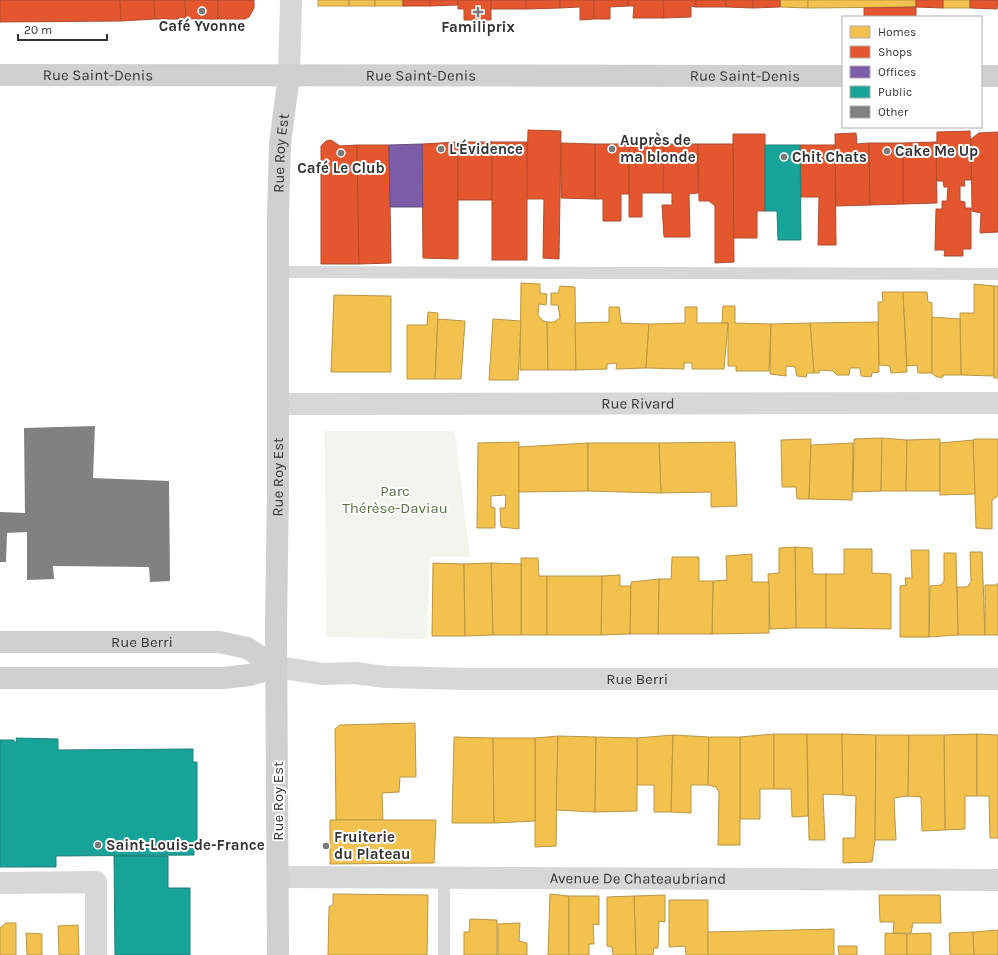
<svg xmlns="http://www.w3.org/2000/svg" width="998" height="955" font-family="Karla,sans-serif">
<rect width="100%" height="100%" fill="#fff"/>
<!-- green -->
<path fill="#f1f5ed" d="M325,431H455L470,557H430L427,639L326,637Z"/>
<!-- homes -->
<g fill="#f2c14e" stroke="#b99646">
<rect x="318" y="0" width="31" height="6"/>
<rect x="349" y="0" width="26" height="6"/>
<rect x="375" y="0" width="28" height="6"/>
<path d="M780,0H808V8L780,7Z"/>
<path d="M808,0H916V7L808,8Z"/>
<rect x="943" y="0" width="27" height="8"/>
<path d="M521,283L540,284V293L547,294L546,305L539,304L538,315L543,321L547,322L548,370H520Z"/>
<path d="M974,284L994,286V376L961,375L960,313H974Z"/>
<path d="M560,286L575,287L576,370H548L547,322H554L560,318L558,305H551V293H558Z"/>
<rect x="994" y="286" width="4" height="92"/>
<path d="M882,292H903L907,372L891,373L890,366L879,365L878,302H883Z"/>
<path d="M903,292H927L928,302L932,303V373H918L917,365L907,366Z"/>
<path d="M334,295L391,296V372H331Z"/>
<path d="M723,306H735V323L771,324L769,371H736V366H728V323H722Z"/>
<path d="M609,307H619L621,323L649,324L646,368L616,369L617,363L607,364V369L576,370L575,323L609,322Z"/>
<path d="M685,307H697V323H728L724,369H692V363H684V369L646,368L649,324L685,323Z"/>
<path d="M428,312L438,313L435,379H407V325H427Z"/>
<path d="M932,317L960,319L961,375H944L942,378L935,376L932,373Z"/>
<path d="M438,319L465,321L461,379H435Z"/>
<path d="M493,319L521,321L518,380H489Z"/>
<path d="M878,322L879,372L872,373L871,377L861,376L860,368H850L849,375H837L833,371L820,370L819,373H814L810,323Z"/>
<path d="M810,323L814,373H807L806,377L797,376L795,367L786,366V376L770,374L771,324Z"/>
<path d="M882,438L881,491L853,492L854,439Z"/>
<path d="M882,438L907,440L906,491H881Z"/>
<path d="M811,439L809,499H797L796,487H782L781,440Z"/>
<path d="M940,439V491H906L907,440Z"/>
<path d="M975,439H998V496L992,500V529L976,528L973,440Z"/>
<path d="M973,440L975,494L940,495V443Z"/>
<path d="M519,442V529L501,527L500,508H505L506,495L491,496V507L495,508V528H477L478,443Z"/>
<path d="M735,442L737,506L711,507V492L661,493L659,443Z"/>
<path d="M588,443V491L519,492V447Z"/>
<path d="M588,443H659L661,493L588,491Z"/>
<path d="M853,443L852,500L809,499L811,445Z"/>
<path d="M795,547L812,548L813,574H826V628H796Z"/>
<path d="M795,547L796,628L770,629L768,574L779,573V548Z"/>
<path d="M844,549H872V573L891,574V629L826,628V574H844Z"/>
<path d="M911,550H929V637H900V586L906,585L905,578H912Z"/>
<path d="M970,552H982L985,635H958L957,587H967L971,582Z"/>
<path d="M944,553H956L958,635L929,637L930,586L941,585L944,581Z"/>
<path d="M752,554V582H769V633L712,634L713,581L727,580L726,556Z"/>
<path d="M672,557H699V581H713L712,634H658L659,579H671Z"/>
<path d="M521,558H538L539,576H547V635H521Z"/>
<path d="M433,563L464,564L465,636H432Z"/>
<path d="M491,563L521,564V635H493Z"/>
<path d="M491,563L493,635L465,636L464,564Z"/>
<path d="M620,575V586H631L630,634L601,635L602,576Z"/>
<path d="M547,576H602L601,635H547Z"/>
<path d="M659,579L658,634H630L631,582Z"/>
<path d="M998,583V635H985V585H996Z"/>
<path d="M415,723L416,777H400L399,792L382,793L383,820H336L335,729L340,725Z"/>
<path d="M774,734V789H760V819H740V737Z"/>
<path d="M774,734H807L808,816L792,817L791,789H774Z"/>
<path d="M807,734H842L843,795L823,794L825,840H809Z"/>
<path d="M842,734L876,735L875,840L872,862L843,863V838H855L856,796L843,795Z"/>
<path d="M977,734V796H965V829L945,830L944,735Z"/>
<path d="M977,734L998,735V838H990L989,796H977Z"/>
<path d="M673,735L671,812H654V785H637V738Z"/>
<path d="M673,735L709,737L708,785H691V813L671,812Z"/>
<path d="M876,735H909L908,796L894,798L896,840H875Z"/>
<path d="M909,735H944L945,830L922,831L921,797L908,796Z"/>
<path d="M558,736L556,846L535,847V738Z"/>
<path d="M558,736L596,737L595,812L556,810Z"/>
<path d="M454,737L493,738L494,823H452Z"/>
<path d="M596,737L637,738V811L595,812Z"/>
<path d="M709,737H740V845H718L719,792L716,787L708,785Z"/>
<path d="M493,738H535V821L494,823Z"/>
<path d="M330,820H436L434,863L330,864Z"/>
<path d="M333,894L428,895L427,955H328L329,907L333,905Z"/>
<path d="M550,894L569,896V955H548Z"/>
<path d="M665,895V922L659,921L658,948H654L653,955H636L634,896Z"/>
<path d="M879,895H940L941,923H913L911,933H893L894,922H880Z"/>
<path d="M569,896H599V925L593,924L594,944H589V955H569Z"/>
<path d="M634,896L636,955H613L612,947L607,946V897Z"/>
<path d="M669,900H708V955H686L685,946L669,947Z"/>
<path d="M470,919L497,920V955H464V932H469Z"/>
<path d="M6,923H16V955H0V928Z"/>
<path d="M520,923L519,941L527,943V955H498V924Z"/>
<path d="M78,925L79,955H59L58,926Z"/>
<path d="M834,929V955H708V932Z"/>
<path d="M998,930V955H974L973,932Z"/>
<path d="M973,932L974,955H950L949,933Z"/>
<path d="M26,933L42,934V955H27Z"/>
<path d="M885,933L907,934V955H885Z"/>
<path d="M931,933V955H907V934Z"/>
<path d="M838,946H857V955H839Z"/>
</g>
<!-- shops -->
<g fill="#e4572e" stroke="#af4c30">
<path d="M0,0H120L121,21L0,22Z"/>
<path d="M120,0H154L155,19L121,21Z"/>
<path d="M154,0H185L186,19H155Z"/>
<path d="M185,0H218V19H186Z"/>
<path d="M218,0H254V8L249,17L245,19H218Z"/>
<rect x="403" y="0" width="27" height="6"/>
<path d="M430,0H458V5L430,6Z"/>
<path d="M458,0H491V20H464V9H458Z"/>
<rect x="491" y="0" width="35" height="9"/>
<path d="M526,0H560V8L526,9Z"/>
<path d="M560,0H594V19L580,20V7L560,8Z"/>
<path d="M594,0H628V6L610,7V19H594Z"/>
<path d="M628,0H663L664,18H633L634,6H628Z"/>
<path d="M663,0H696V7L691,6V17L664,18Z"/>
<rect x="696" y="0" width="30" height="7"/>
<path d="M726,0H753V8L726,7Z"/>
<path d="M753,0H780V7L753,8Z"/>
<path d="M916,0H943V8L916,7Z"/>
<path d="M970,0H998L997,9L970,8Z"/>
<path d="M916,7V17H864V8Z"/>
<path d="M528,130L561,131L559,259L543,258L544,199H526Z"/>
<path d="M970,131L972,180H964L965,186H960V201L965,202V208H971V249H963V256H944L945,250H935L936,209H942V201H947L948,187H944L943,181H936L937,132Z"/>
<path d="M998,132V232L980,233L981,213L972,211L971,139L979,133Z"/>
<path d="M856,133L857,144L869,143L870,205L836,206L835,134Z"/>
<path d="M733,134H765V211H757V238H733Z"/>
<path d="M331,140L340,146L357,145L359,264H321V146L326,141Z"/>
<path d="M458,142V259L423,258L422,144Z"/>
<rect x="458" y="142" width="34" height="58"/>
<rect x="492" y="142" width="35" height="118"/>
<path d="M936,142L937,203L903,204V143Z"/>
<path d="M561,143L595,144V199L561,198Z"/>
<path d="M869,143H903V204L870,205Z"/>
<path d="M595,144H629V194H621V221H603V199H595Z"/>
<path d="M629,144H664L663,193H642V217H629Z"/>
<path d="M664,144H698V193L689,194L690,237H664L662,205H672V193H663Z"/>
<path d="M698,144H733L734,262L715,263V206L709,201H699Z"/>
<path d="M357,145H389L391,263L359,264Z"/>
<path d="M800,145H835L836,245H818L819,197H801Z"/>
</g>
<!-- offices -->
<path fill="#7b5ea7" stroke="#655184" d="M422,144L423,207H390L389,145Z"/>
<!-- public -->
<g fill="#17a398" stroke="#1f817a">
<path d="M765,145H800L801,240H778L777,211H765Z"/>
<path d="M16,738L58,739V750L193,749V762H197V843H194V855L56,856V867H0V740H14V742H17Z"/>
<path d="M114,856H168V888H190V955H115Z"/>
</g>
<!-- building -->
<path fill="#818181" d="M95,426L93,478L169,481L170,581L150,582L149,567L53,566L54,579L27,580V532L7,533L6,562H0V512L25,513L24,428Z"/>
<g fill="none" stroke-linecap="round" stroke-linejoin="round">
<!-- lane -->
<g stroke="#d7d7d7" stroke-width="12">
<path d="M278,272L998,274"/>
<path d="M444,955V877"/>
</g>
<!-- street -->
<g stroke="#d7d7d7" stroke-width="22">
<path d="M289,75L291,0"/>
<path id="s1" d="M278,404L998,403"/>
<path id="s2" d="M276,667L323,674L354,673L386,677L471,679H998"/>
<path id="s3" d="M278,877L998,880"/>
<path d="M0,883L96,882V955"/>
</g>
<!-- secondary -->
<g stroke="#d0d0d0" stroke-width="22">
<path id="s4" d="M0,75L843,76"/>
<path d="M981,76H998"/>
<path id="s5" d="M0,642H219L247,648L276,667"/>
<path d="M0,678H223L250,675L276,667"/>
<path id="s6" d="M278,955L276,628L278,489V214L280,144L289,75"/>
</g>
</g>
<!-- markers -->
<g fill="#7a7a7a" stroke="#fff" stroke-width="1.5">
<circle cx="202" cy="11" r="4"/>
<path d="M476 6h4v4h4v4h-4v4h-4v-4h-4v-4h4z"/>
<circle cx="441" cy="149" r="4"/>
<circle cx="612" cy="149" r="4"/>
<circle cx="887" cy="151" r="4"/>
<circle cx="341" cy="153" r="4"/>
<circle cx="784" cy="157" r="4"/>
<circle cx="98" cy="845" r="4"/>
<circle cx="326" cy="846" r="4"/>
</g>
<g text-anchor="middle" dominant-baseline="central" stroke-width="4" stroke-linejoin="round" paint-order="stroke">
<!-- poi labels -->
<g font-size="15" font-weight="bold" fill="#333" stroke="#fff" text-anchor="start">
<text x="202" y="26" text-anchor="middle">Café Yvonne</text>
<text x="478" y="27" text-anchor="middle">Familiprix</text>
<text x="620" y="140">Auprès de<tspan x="620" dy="17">ma blonde</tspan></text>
<text x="449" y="149">L'Évidence</text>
<text x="895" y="151">Cake Me Up</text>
<text x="792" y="157">Chit Chats</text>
<text x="341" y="168" text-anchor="middle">Café Le Club</text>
<text x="334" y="837">Fruiterie<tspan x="334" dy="17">du Plateau</tspan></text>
<text x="106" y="845">Saint-Louis-de-France</text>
</g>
<!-- street labels -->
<g font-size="15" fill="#333" stroke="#fff">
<text stroke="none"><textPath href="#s4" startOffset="98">Rue Saint-Denis</textPath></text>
<text stroke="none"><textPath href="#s4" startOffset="421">Rue Saint-Denis</textPath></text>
<text stroke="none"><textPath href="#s4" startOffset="745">Rue Saint-Denis</textPath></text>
<text stroke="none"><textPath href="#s6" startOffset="802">Rue Roy Est</textPath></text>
<text stroke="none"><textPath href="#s1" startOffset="360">Rue Rivard</textPath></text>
<text stroke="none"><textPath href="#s6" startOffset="478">Rue Roy Est</textPath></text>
<text stroke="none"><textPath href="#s5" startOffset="142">Rue Berri</textPath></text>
<text stroke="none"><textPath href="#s2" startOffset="362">Rue Berri</textPath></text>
<text transform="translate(278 801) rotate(-90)">Rue Roy Est</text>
<text stroke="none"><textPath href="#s3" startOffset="360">Avenue De Chateaubriand</textPath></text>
</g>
<!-- park labels -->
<g font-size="15" fill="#56703f" stroke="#fff">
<text x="395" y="491">Parc<tspan x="395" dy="17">Thérèse-Daviau</tspan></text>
</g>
</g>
<!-- legend -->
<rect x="842" y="16" width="140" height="112" fill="#ffffff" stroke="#adadad"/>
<rect x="850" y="26" width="20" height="12" fill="#f2c14e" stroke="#adadad"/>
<text x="878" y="36" font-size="12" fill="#333333">Homes</text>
<rect x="850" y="46" width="20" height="12" fill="#e4572e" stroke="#adadad"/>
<text x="878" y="56" font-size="12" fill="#333333">Shops</text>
<rect x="850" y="66" width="20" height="12" fill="#7b5ea7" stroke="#adadad"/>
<text x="878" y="76" font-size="12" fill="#333333">Offices</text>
<rect x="850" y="86" width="20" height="12" fill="#17a398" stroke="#adadad"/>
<text x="878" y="96" font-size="12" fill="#333333">Public</text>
<rect x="850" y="106" width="20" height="12" fill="#818181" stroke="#adadad"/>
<text x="878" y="116" font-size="12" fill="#333333">Other</text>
<!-- scale -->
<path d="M18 34v6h89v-6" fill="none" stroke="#333333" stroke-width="2"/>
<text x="24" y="34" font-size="12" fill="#333333" stroke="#ffffff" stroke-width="3" paint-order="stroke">20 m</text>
</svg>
